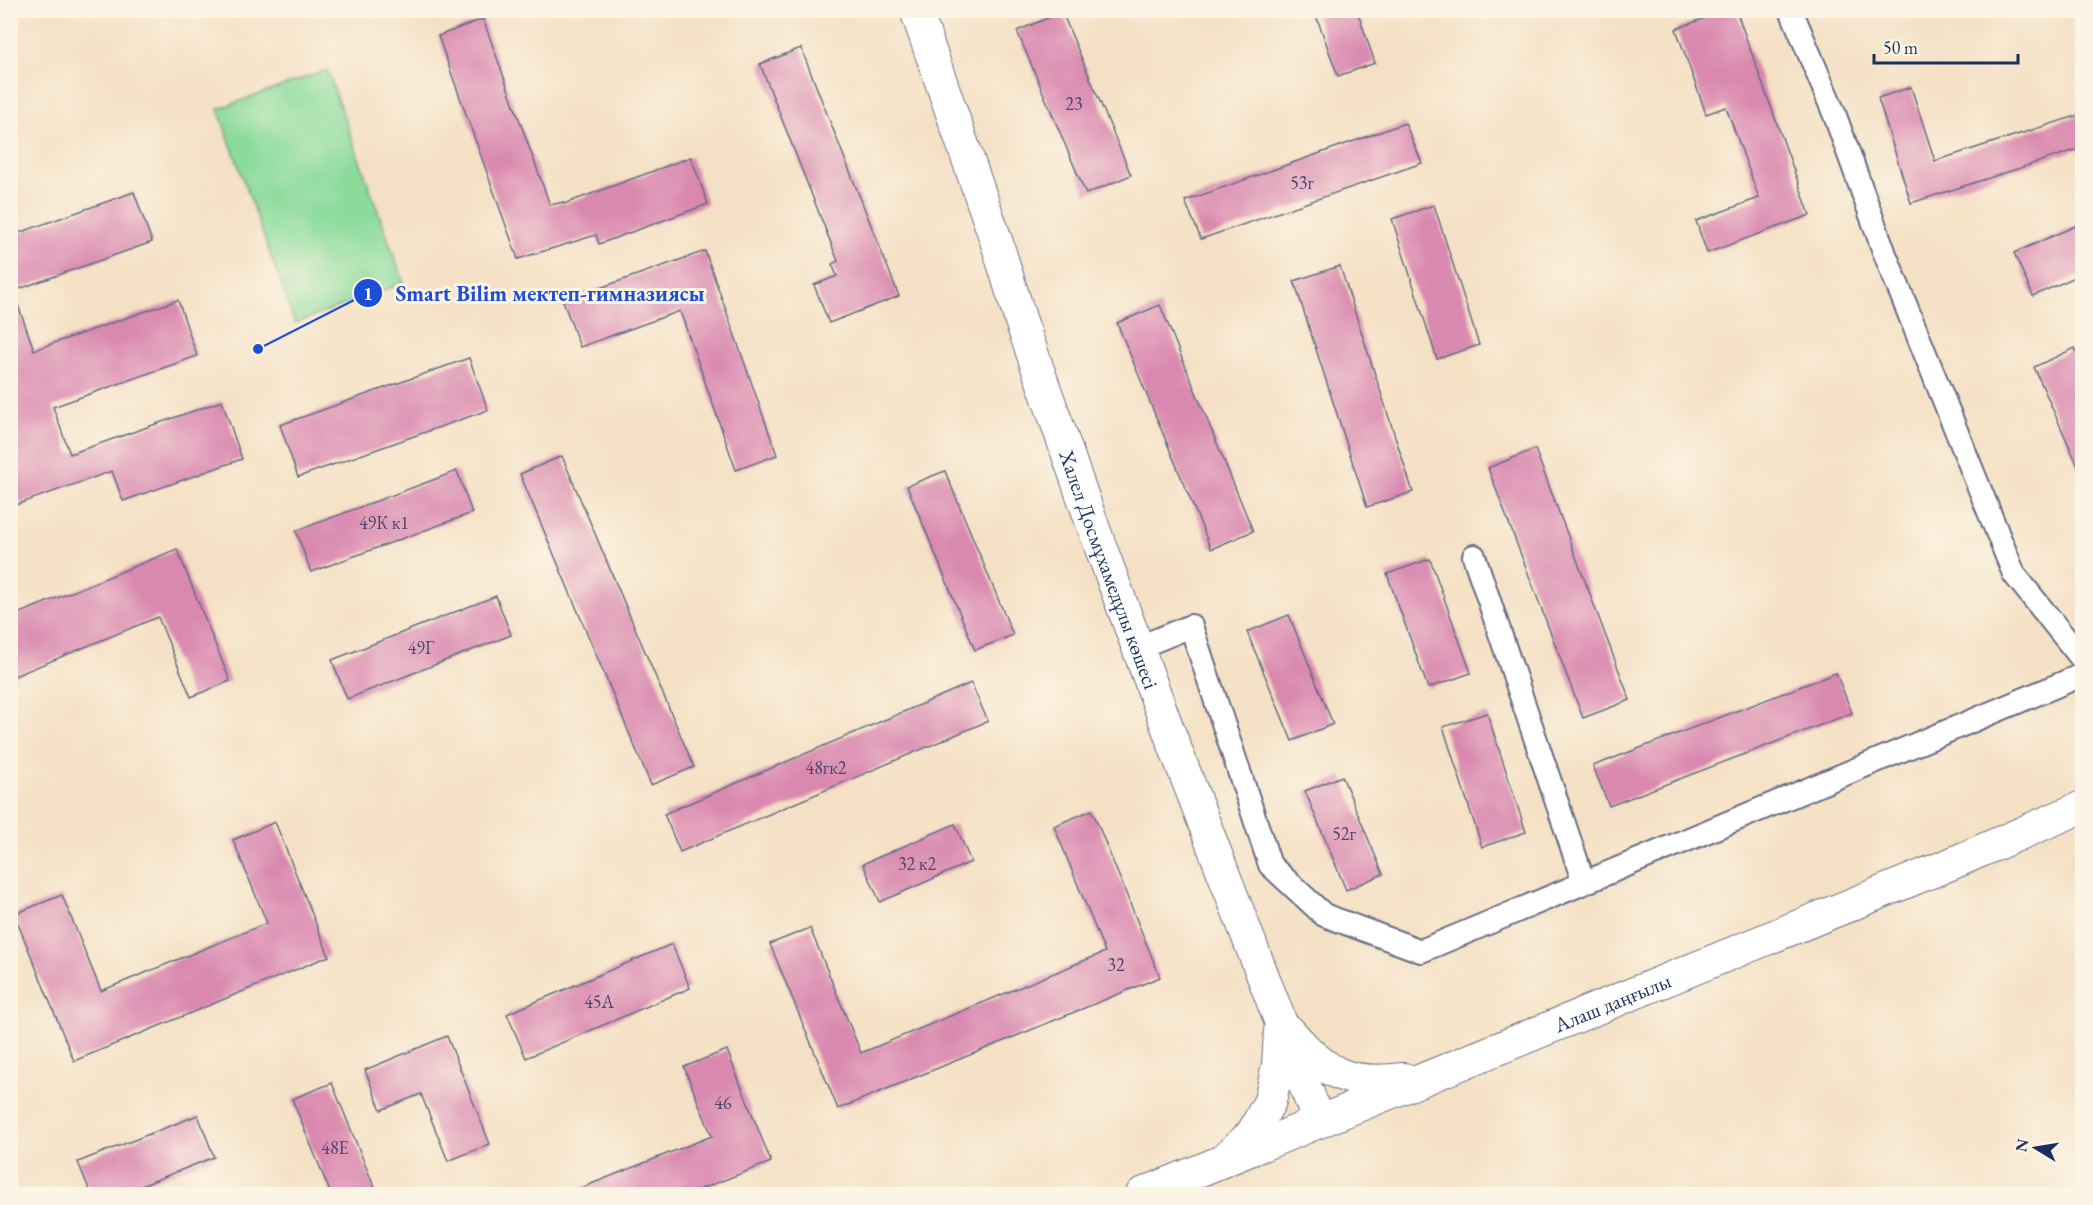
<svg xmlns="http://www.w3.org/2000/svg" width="2093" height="1205" font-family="'EB Garamond',serif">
<rect width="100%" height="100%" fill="#fcf5e5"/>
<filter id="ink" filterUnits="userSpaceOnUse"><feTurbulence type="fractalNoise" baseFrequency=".0167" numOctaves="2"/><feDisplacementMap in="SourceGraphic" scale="12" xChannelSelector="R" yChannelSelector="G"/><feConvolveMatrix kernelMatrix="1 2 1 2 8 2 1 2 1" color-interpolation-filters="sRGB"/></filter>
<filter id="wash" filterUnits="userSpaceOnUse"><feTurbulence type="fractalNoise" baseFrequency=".008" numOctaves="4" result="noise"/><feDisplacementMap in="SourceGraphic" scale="24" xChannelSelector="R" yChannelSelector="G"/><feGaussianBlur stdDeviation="1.35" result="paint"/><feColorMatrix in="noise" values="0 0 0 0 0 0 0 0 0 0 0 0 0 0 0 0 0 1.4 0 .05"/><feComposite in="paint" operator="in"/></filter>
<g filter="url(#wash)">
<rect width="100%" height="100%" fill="#f4e0c4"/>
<!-- green -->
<path fill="#8bdb9b" stroke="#53857c" stroke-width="1.5" d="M327,70L404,283L295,323L218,109Z"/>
<g id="blocks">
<!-- building -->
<g fill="#d988af">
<path d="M1314,10H1357L1375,63L1338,76Z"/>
<path d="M1726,10H1736L1810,215L1707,253L1696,221L1759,198L1726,107L1706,114L1676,29Z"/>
<path d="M1062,12L1131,175L1086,194L1017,31Z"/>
<path d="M483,19L550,205L563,202L564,204L691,157L708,204L599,244L596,235L518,259L438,36Z"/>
<path d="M801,48L899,296L829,323L814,285L837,276L832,264L838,261L760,64Z"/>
<path d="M1911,87L1935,161L2082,114V148L1911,203L1878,98Z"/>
<path d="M1405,123L1422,163L1201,239L1185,201Z"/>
<path d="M134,192L152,242L13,291L34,350L178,300L197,356L53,407L70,454L222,401L242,459L123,501L112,471L10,507V236Z"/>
<path d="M1434,205L1479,345L1437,359L1392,219Z"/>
<path d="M2082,223V274L2033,296L2014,253Z"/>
<path d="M705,251L777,455L736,470L680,311L580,347L563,301Z"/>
<path d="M1340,266L1413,492L1367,507L1294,281Z"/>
<path d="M1160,305L1253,531L1211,549L1117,323Z"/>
<path d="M2075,348L2082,364V475L2034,367Z"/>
<path d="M469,358L488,410L298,477L280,425Z"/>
<path d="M1535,449L1630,700L1583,718L1488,468Z"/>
<path d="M562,456L694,767L651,785L520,474Z"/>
<path d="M457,471L472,513L311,572L296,531Z"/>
<path d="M945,471L1013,635L975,650L907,486Z"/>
<path d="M177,549L230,681L191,697L158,617L10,678V617Z"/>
<path d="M1430,559L1471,673L1428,688L1387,574Z"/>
<path d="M496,596L511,635L347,699L332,660Z"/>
<path d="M1289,615L1333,724L1292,741L1247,632Z"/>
<path d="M1836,673L1852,713L1609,806L1593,766Z"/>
<path d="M971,683L988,721L680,852L664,814Z"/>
<path d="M1487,713L1526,832L1482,847L1443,727Z"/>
<path d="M1342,776L1383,874L1346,890L1305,791Z"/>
<path d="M1092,810L1160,977L838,1109L770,944L810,928L861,1053L1105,952L1054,826Z"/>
<path d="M275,822L329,956L74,1061L14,914L62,895L101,991L267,923L233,840Z"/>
<path d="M955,824L971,862L880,902L863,864Z"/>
<path d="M672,944L690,988L526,1058L507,1014Z"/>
<path d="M447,1036L490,1144L448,1161L421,1094L381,1110L365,1070Z"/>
<path d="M727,1050L771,1162L688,1194H566L712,1136L684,1067Z"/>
<path d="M332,1083L377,1194H331L292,1099Z"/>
<path d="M198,1115L214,1157L136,1188L139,1194H91L78,1162Z"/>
</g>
</g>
</g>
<g filter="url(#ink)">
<use href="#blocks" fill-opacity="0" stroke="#676d82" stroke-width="1.5"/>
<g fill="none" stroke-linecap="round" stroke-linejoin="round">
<defs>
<g id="street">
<path d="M1791,10L1834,113L1885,254L2014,574L2082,659"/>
<path d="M1474,556L1584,883"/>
<path d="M1137,648L1191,626L1270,865L1324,915L1421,951L2082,675"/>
</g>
<g id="secondary">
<path id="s1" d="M916,10L997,243L1020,318L1095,532L1171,737L1319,1122"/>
<path d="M1289,1031C1327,1074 1346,1086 1404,1079"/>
<path d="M1229,1155L1252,1134L1270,1101L1278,1065L1280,1031"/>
<path id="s2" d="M1142,1194L1953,863L2082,807"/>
</g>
</defs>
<!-- street casing -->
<use href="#street" stroke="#676d82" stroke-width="26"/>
<!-- secondary casing -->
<use href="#secondary" stroke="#676d82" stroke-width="34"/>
<!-- street -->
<use href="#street" stroke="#fff" stroke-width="22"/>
<!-- secondary -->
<use href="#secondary" stroke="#fff" stroke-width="32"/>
</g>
</g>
<g text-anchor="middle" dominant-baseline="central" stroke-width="6" stroke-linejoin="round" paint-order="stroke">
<!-- number labels -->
<g font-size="18" fill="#4a4572">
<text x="1074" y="103">23</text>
<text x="1302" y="182">53г</text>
<text x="384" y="522">49К к1</text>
<text x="421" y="647">49Г</text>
<text x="826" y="767">48гк2</text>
<text x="1344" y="833">52г</text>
<text x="917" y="863">32 к2</text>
<text x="1116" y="964">32</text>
<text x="599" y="1001">45А</text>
<text x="723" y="1102">46</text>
<text x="335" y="1147">48Е</text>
</g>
<!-- street labels -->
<g font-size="21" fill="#1b2f5e" stroke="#fcf5e5">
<text stroke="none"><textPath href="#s1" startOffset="592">Халел Досмұхамедұлы көшесі</textPath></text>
<text stroke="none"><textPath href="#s2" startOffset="508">Алаш даңғылы</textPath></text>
</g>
</g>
<!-- callouts -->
<path fill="none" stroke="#1d4ed8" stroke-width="2" d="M258 349L368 293"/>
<g fill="#1d4ed8" stroke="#fcf5e5" stroke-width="2">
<circle cx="258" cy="349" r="6"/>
<circle cx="368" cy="293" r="15"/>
</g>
<g font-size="18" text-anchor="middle" font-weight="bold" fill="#fff">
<text x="368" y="300">1</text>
</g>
<g font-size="22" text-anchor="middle" font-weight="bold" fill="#1d4ed8" stroke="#fcf5e5" stroke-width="6" stroke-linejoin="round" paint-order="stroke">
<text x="550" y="301">Smart Bilim мектеп-гимназиясы</text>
</g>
<!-- margin -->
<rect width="2093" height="1205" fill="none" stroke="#fcf5e5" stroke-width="36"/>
<!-- north arrow -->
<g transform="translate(2036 1148) rotate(281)" stroke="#fcf5e5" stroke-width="4.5" paint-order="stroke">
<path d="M0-4.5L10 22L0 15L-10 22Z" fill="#1b2f5e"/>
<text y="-9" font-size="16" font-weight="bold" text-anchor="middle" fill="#1b2f5e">N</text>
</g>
<!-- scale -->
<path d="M1874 54v9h144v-9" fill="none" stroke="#1b2f5e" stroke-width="3"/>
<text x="1883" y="54" font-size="18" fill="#1b2f5e" stroke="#fcf5e5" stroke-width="4.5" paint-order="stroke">50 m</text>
</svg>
